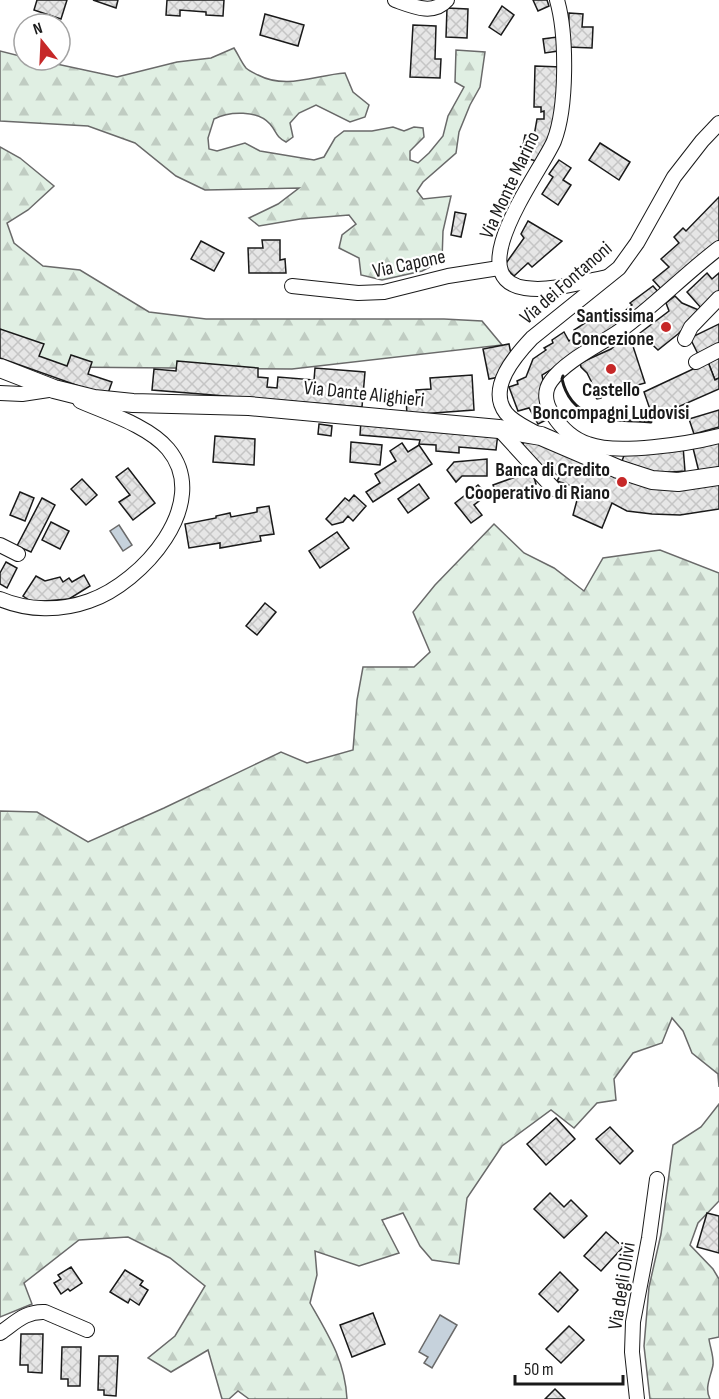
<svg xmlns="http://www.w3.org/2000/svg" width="719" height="1399" font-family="'Sofia Sans Condensed',sans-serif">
<defs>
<pattern id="forest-firs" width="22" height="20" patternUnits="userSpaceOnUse" patternTransform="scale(1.5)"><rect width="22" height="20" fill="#e0efe3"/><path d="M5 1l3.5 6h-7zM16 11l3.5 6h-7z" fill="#c0ccc2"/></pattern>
<pattern id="building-cross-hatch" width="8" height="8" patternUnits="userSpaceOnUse" patternTransform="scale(1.5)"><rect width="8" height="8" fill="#e6e6e6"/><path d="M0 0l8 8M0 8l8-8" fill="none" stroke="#c5c5c5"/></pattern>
</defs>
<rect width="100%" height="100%" fill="#fff"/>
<!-- forest -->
<g fill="url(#forest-firs)" stroke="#6a6a6a" stroke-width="1.5">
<path d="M234,48C238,54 241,62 246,68C249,71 254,73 258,75C287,90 315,75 345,73L353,92L369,105L365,117L350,122L316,105L299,113L290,123L293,137L286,142C275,136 277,132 270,124C258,110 229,111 214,119L208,138L209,149L217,151L245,143L260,151L314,160L324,157L335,138L344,131H372L393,127L404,131L414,127L423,128L424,137L410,151V160L418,163L429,153L443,136L448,116L464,87L455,82L456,50L485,52L480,87L470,105L459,132L456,153L423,182L417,191L423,199L451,196L443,231L442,261L422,271L382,280L361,275L359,258L339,248L342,235L356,224L349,215L300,219L259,226L249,218L278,204L299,188L205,190L176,176L135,143L88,126L0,121V51L24,57V60H38L117,77L177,62L211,58Z"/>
<path d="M0,147L20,158L54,186L28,210L7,223L14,243L43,266L80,270L149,312L206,319H444L482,321L502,345L292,369L61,367L0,342Z"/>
<path d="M494,524L524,553L554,568L584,591L603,558L660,550L719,573V1087L718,1074L692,1053L683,1031L672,1018L662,1043L633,1053L614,1079L616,1100L597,1103L574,1128L551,1110L502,1146L467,1198L459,1264L432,1260L420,1246L403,1213L382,1220L399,1253L359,1266L315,1251L317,1275L310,1303C329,1336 345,1361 347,1399H249L238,1391L229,1399H222L208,1350L171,1372L148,1358L175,1336L205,1286L170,1258L128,1237L79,1240L24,1283L32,1304L0,1317V811L37,812L88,842L164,808L281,752L307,763L353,750L357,700L363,667H414L430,652L413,612L435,585Z"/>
<path d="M719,1104V1201L698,1223L690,1245L713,1269L719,1279V1337L709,1339C710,1347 714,1357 713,1365C711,1376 704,1388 710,1399H650L644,1346L649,1287L661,1234L673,1145L701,1127Z"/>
</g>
<!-- water -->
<g fill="#c6d2dc" stroke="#6a6a6a" stroke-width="1.5">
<path d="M119,525L132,545L123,551L110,531Z"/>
<path d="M440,1315L457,1325L432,1368L424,1363L428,1357L419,1352Z"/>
</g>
<!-- building -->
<g fill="url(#building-cross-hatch)" stroke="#1a1a1a" stroke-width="1.5">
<path d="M37,0H67L61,19L34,10Z"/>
<path d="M93,0H118L116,8Z"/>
<path d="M167,0H224L223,16L206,15V12L180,10V16L166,15Z"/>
<path d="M533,0H547L549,6L538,11Z"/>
<path d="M502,6L514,15L501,35L489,27Z"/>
<path d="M447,8L468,9L467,38L446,37Z"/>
<path d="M569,13L583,14L582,27H593L592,48L568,47Z"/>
<path d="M265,14L304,25L298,46L260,35Z"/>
<path d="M413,25L436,26L435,59H441L440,78L410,77Z"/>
<path d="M557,37L558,51L545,53L543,39Z"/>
<path d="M535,66L561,67L556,125L540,162L525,158L526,152L522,151L525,135L534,136L537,119H544V111L541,112V107H534Z"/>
<path d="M600,143L630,162L619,180L589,160Z"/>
<path d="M559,160L571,168L563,180L571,185L558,205L542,194L553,177L549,174Z"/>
<path d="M719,197V240L663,291L653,280L669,267L661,259L679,243L674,237L683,228L686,231Z"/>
<path d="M455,212L466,214L461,237L451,235Z"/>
<path d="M528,221L562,241L532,267L528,263L514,276L504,266L524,238L521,234Z"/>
<path d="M262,240H280V260L285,259L286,273H249L248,248H263Z"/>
<path d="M201,241L224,253L214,271L191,259Z"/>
<path d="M707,273L712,279L719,273V293L702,309L687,292Z"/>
<path d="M653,286L660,294L627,323L620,315L632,305L630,303Z"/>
<path d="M675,296L682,303L701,311L678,334L658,350L640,333L669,311L666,303Z"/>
<path d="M605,310L619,328L542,375L550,418L538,424L529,408L518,411L509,387L518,384L517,381L526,377L533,359L546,350L544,348L553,343L552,340L564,332L569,341L577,336L574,330Z"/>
<path d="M719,324V344L698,354L690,338Z"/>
<path d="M0,329L44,344L39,356L67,366L71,355L92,362L88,374L112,382L107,396L0,358Z"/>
<path d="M624,338L631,340L645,383L605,394L601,398L597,399L591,392L593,387L591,381L587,373L581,367L580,363L611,349Z"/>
<path d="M509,344L511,354L499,377L489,379L483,349Z"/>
<path d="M719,358V378L715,380L708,362Z"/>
<path d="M177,361L258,368V377L268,378L267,387L277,388L278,377L314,380L315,368L365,372L362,407L152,390L154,369L176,371Z"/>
<path d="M708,362L715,380L719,378V389L653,418L644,392Z"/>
<path d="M472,375L474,410L407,415L406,398L417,397L416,390L431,389L430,378Z"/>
<path d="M719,410V427L694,434L689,419Z"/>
<path d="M361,421L498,433L496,450L459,447V453L436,451V445L419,444L420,440L360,435Z"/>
<path d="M319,424L332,426L331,436L318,434Z"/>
<path d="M215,436L255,439L254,465L213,462Z"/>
<path d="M719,437V467L699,472L692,444Z"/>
<path d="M526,438L610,472L719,483V509L680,515L652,514L627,511L612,503L602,528L573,515L580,489L557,481L560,476L552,472L550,475L539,467L522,446Z"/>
<path d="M351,442L382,445L380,465L350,462Z"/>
<path d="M402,443L408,452L419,445L432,464L373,502L366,492L380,483L375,474L396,461L390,451Z"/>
<path d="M683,446L685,471L658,473L622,461L626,450Z"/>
<path d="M487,459V476H462L456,482L447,470L454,462Z"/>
<path d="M128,468L155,503L133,520L119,502L130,495L116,477Z"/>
<path d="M532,471L536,484L506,494L496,493L493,485Z"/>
<path d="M82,479L97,495L86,505L71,489Z"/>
<path d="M419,484L429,498L408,513L398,499Z"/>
<path d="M478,485L487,495L474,505L482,515L471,523L455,503Z"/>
<path d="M20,492L34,498L25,521L10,515Z"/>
<path d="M354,495L366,506L353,521L348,516L343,522L332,525L326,519L345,498L349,501Z"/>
<path d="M42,498L55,505L31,552L17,546Z"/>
<path d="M269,506L274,534L260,536L261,541L220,548V543L189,548L185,524L216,518V516L230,513L231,517L257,512V508Z"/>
<path d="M51,522L69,531L60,549L42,540Z"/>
<path d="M337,532L349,548L320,568L309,551Z"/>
<path d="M6,562L17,568L7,588L0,584V573Z"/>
<path d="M84,575L90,586L69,599L32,602L23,596L36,576L45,581L60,577L63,582L69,578L72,582Z"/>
<path d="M265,603L276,612L257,635L246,626Z"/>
<path d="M556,1118L575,1139L546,1165L527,1144Z"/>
<path d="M610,1127L633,1151L620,1164L596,1139Z"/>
<path d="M550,1193L564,1207L571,1200L587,1216L564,1238L534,1209Z"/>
<path d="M707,1213L719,1216V1253L697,1247Z"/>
<path d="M606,1232L623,1247L601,1271L584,1256Z"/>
<path d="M71,1267L82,1283L70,1291L68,1289L61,1294L54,1283L61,1279L58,1275Z"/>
<path d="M125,1270L143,1281L140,1285L148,1290L139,1305L130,1299L128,1303L110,1292Z"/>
<path d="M560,1272L578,1290L558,1312L539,1294Z"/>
<path d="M373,1313L385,1344L352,1357L340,1325Z"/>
<path d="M569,1326L584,1340L561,1363L546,1349Z"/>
<path d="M21,1334H43L42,1373L28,1372V1365H20Z"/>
<path d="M62,1347H81L80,1386H68V1379H61Z"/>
<path d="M99,1356H118L116,1396L104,1395V1390H98Z"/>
<path d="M555,1389L565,1399H545Z"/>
</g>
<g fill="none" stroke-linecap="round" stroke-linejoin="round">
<defs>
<g id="street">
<path d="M395,0C412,6 433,16 447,0"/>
<path d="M557,0C567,35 567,108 554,141C542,170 458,278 525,288C551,292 581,282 607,277"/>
<path d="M719,248C685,274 655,305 621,330C600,345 566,360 551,381C543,392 546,405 553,415C562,429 573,439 588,444C617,455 688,444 719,436"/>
<path d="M292,286L358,293L384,292L448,276L499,268"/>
<path d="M685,339L691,327L719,298"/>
<path d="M696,362L719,350"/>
<path d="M0,393L22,394L55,389"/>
<path d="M499,429L554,489"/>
<path d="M534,432C525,427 513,422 506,413C487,388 515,356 532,338L619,268L637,243L674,177L702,141L719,123"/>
<path d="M0,545L18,554"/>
<path d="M0,599C28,611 61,611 89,601C142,583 213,503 168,449C149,426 107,413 80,401"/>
<path d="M0,1333C15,1323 25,1311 45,1312L87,1330"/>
<path d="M637,1399L632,1352L633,1322L649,1238L657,1179"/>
</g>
<path id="secondary" d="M0,368L54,389L94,399L133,403L249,406L499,429L541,436L618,469L652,480L678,482L719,476"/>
</defs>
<!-- street casing -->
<use href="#street" stroke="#1a1a1a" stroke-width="16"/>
<!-- secondary casing -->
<use href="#secondary" stroke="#1a1a1a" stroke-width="20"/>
<!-- street -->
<use href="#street" stroke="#fff" stroke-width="14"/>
<!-- secondary -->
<use href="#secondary" stroke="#fff" stroke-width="18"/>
<!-- wall -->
<path stroke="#1a1a1a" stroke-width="3" d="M563,376L562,379C572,424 615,419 651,422"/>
</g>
<!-- markers -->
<g fill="#c62828" stroke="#fff" stroke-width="2">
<circle cx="666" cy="327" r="6"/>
<circle cx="611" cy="369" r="6"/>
<circle cx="622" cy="482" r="6"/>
</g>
<g text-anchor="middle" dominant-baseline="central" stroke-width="4.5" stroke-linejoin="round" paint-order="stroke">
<!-- street labels -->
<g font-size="20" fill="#1a1a1a" stroke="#fff">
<text transform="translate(510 185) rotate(-65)">Via Monte Marino</text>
<text transform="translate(409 264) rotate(-12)">Via Capone</text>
<text transform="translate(566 283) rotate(-41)">Via dei Fontanoni</text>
<text transform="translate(364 394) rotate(6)">Via Dante Alighieri</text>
<text transform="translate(622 1286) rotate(-81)">Via degli Olivi</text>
</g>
<!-- poi labels -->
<g font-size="20" font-weight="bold" fill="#1a1a1a" stroke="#fff" text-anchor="end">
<text x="654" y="316">Santissima<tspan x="654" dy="23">Concezione</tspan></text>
<text x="611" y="390" text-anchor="middle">Castello<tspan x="611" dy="23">Boncompagni Ludovisi</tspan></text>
<text x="610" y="470">Banca di Credito<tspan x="610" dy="23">Cooperativo di Riano</tspan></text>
</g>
</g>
<!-- north arrow -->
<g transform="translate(42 42) rotate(342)"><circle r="28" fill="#ffffff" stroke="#a3a3a3" stroke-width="1.5"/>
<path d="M0-4.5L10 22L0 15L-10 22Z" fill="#c62828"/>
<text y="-9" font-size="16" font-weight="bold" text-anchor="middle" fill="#1a1a1a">N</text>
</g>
<!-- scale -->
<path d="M515 1375v9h108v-9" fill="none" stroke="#1a1a1a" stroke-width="3"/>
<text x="524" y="1375" font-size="18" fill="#1a1a1a" stroke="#ffffff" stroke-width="4.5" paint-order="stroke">50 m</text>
</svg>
